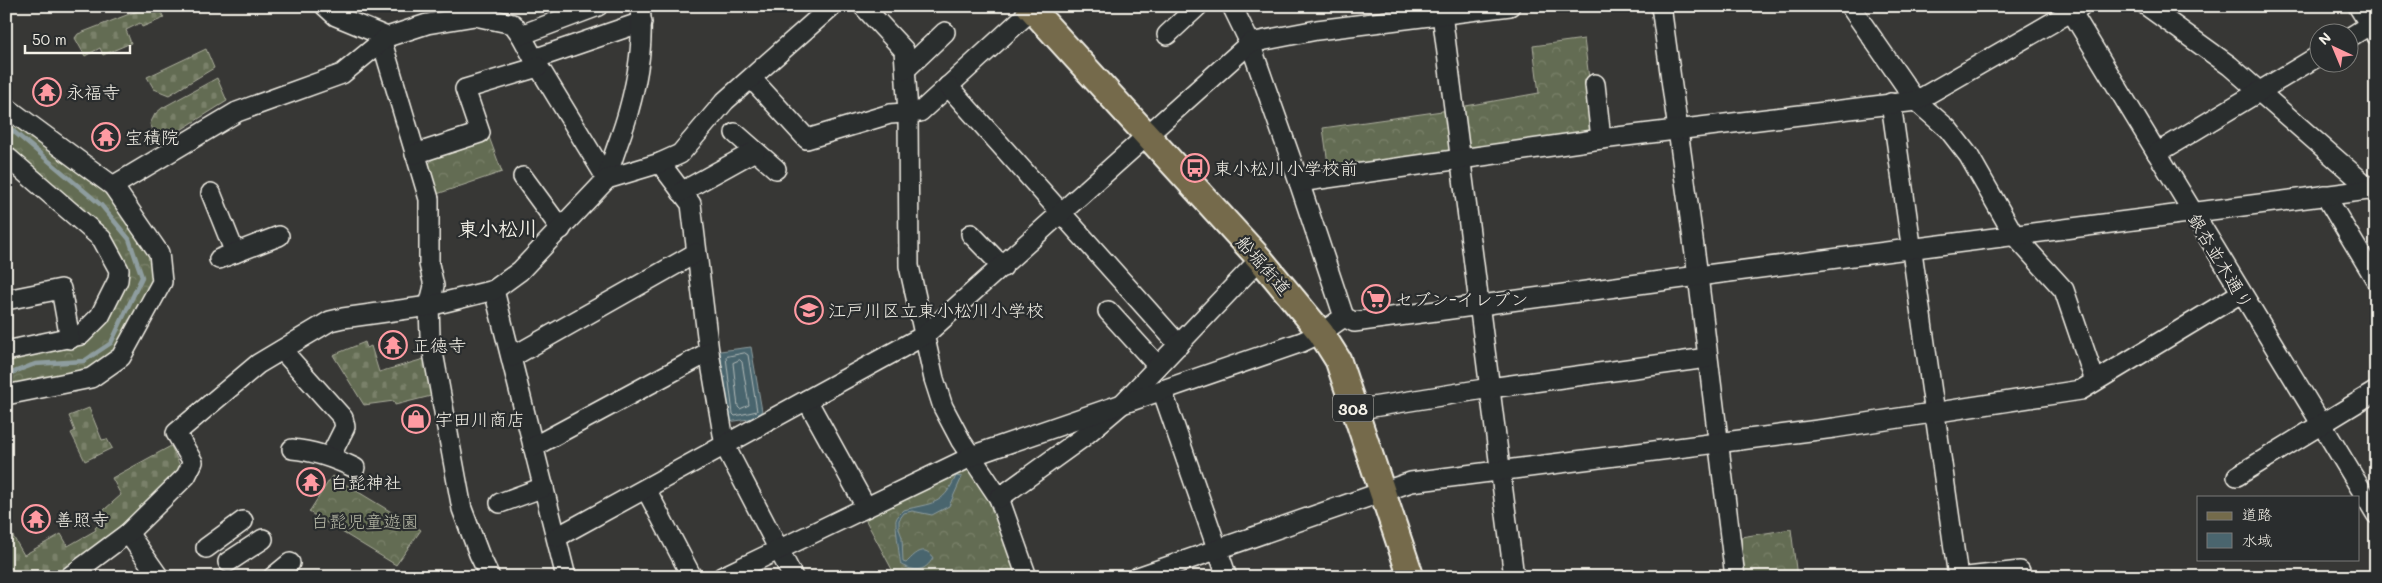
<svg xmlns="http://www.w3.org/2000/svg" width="2382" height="583" font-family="Mali,'Klee One',sans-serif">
<defs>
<pattern id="forest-crowns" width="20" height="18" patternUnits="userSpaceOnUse" patternTransform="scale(1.25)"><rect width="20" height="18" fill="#636c52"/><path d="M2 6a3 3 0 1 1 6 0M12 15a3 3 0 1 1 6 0" fill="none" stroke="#7a816b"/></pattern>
<pattern id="cemetery-stones" width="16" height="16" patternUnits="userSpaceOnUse" patternTransform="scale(1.25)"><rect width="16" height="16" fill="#636c52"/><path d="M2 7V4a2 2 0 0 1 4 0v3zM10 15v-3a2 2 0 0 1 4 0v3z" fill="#7a816b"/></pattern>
</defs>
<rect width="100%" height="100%" fill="#373735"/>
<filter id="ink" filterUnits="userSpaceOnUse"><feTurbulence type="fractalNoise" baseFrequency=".02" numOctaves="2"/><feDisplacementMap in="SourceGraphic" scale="10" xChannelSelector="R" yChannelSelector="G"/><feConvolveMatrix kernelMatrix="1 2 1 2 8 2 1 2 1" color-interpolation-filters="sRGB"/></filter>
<g filter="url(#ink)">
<!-- forest -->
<g fill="url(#forest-crowns)" stroke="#acae9d">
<path d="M1584,39L1596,134L1468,151L1460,107L1539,93L1533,46Z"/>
<path d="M1449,110L1456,154L1329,171L1323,128Z"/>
<path d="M6,111L110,190L159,271L119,354L90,374L6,390V355L77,341L124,272L6,147Z"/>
<path d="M489,137L502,172L437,194L428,166L433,157Z"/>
<path d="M972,466L992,497L1019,577H896L864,517Z"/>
<path d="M332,476L421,530L396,565L309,512Z"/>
<path d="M1791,529L1797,577H1745L1741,537Z"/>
</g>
<!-- cemetery -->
<g fill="url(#cemetery-stones)" stroke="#acae9d">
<path d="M150,6H158L164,18L142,27L140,23L126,30L131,43L103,55L100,48L85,56L75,38L78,34Z"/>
<path d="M206,49L214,68L169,95L154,89L147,77Z"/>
<path d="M217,78L227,101L160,143L150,124L155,114L162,108Z"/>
<path d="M365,342L367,348L371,346L379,372L424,359L423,347L434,393L431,396L395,405L394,401L364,405L333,355Z"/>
<path d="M89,408L102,440L107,439L112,448L85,461L71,433L75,431L69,416Z"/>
<path d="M171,446L181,468L119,531L71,568L53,577H6V535L11,533L24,555L61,534L68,546L96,530L95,528L102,521L97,516L121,495L112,478Z"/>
</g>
<!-- water -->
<g fill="#4a656e" stroke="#8e9d9f">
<path d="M751,347L763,417L728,422L720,351Z"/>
<path d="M956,476L962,477L949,506L932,515L912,511L904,513L899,520V529L902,537L903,562L906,563C914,555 924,543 933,558C925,572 915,572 901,565C900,563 895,522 896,520C897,516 901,513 904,510C932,502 942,507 956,476Z"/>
</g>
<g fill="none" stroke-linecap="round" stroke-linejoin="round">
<!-- shore -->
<g stroke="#b0b9b7" stroke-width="1">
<path d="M745,353L748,355L757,411L735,416L733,414L726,357Z"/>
<path d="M740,360L742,362L749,405L740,409L738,407L733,363Z"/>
</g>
<!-- stream -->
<path stroke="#8e9d9f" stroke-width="4.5" d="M6,125L101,205L129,239L142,277L111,343L84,361L35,364L6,375"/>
<defs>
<g id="minor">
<path d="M325,6L336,16L387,37"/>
<path d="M863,6L904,50L908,113L909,266L934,379L943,407L961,441L999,498L1027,577"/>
<path d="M1232,6L1250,43L1299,182L1344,317"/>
<path d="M1441,6L1514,577"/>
<path d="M1661,6L1698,276L1735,577"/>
<path d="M1850,6L1916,101L1948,129L1969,156L2014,235L2064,290L2095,381"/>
<path d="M2068,6L2376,514"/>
<path d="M2147,6L2230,66L2376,194"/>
<path d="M2358,6L2376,35"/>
<path d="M521,35L534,59L607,179"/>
<path d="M1167,35L1198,6"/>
<path d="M2350,37L2376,21"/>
<path d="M382,42L429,199V264L434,286L429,306L430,336L462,509L479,554L490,577"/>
<path d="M534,59L642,22"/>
<path d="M906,69L945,32"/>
<path d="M752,79L807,139L890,114L920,112L1036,6"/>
<path d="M1595,84L1601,139"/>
<path d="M948,86L1179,345"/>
<path d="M1891,103L1958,577"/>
<path d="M6,107L113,186L159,253L162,282L121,357L91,378L6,395"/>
<path d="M735,133L776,169"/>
<path d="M2157,153L2320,55"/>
<path d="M415,154L480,133L465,89L538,67"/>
<path d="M6,156L102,239L119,270L118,280L100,316L81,335L6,351"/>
<path d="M660,163L691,204L709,352L725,446L793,577"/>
<path d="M523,177L561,229"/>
<path d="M607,179C612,156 622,136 628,113C638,78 644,42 640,6"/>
<path d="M1299,182L1601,139L1916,101L2081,6"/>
<path d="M113,186L237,112L342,74L387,37L427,24L475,16L513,24L521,35L598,6"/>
<path d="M681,192L755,151"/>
<path d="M211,193L235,253"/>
<path d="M2325,195L2376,280"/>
<path d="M971,234L1003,267"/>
<path d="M219,259L279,236"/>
<path d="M494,290L566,577"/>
<path d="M6,300L61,289L70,339"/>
<path d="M1108,311L1158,366"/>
<path d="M282,350L343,418L345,427L330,457"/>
<path d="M512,357L696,253"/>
<path d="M1162,390L1227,577"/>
<path d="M807,400L866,507"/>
<path d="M1354,410L1490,388L1707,358"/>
<path d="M533,447L709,352"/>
<path d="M292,449C315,451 334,458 355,468"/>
<path d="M2237,476L2376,391"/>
<path d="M646,489L692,577"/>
<path d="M999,498L1082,438L1122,404L1260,259"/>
<path d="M500,503L544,487"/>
<path d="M128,533L159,577"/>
<path d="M557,537L925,335L1250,43L1317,30L1510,6"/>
<path d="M206,548L243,521"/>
<path d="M228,562L263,539"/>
<path d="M69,577L128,533L186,476L193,462L176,433L258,364L330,321L343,318L429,306L494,290L520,271L607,179L660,163L680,154L725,101L832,6"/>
<path d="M273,577L290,563"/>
<path d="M722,577L977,454L1302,342L1321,333L1344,317L1354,322L1698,276L2376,189"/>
<path d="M1138,577L1411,482L1834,428L2081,390L2241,293"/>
<path d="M1967,577L2020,571"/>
</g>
<path id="major" d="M1029,6L1260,259L1321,333L1338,360L1411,577"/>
</defs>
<!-- minor casing -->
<use href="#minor" stroke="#f4f1e8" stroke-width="22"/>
<!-- major casing -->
<use href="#major" stroke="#f4f1e8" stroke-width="29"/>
<!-- minor -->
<use href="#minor" stroke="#2a2d2e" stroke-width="19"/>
<!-- major -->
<use href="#major" stroke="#746b4b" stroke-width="25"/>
</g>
</g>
<!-- icons -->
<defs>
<symbol id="temple-ring" viewBox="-11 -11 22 22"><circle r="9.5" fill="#2a2d2e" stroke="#ff9aa2" stroke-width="1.5"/><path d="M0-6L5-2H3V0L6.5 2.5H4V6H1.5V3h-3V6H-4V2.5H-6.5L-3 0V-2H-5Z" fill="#ff9aa2"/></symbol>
<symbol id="bus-ring" viewBox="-11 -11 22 22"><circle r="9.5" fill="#2a2d2e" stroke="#ff9aa2" stroke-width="1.5"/><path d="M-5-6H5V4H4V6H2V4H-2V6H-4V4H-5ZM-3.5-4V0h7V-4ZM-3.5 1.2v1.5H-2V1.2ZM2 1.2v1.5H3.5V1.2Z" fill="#ff9aa2"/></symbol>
<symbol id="supermarket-ring" viewBox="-11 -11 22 22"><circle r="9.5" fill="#2a2d2e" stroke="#ff9aa2" stroke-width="1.5"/><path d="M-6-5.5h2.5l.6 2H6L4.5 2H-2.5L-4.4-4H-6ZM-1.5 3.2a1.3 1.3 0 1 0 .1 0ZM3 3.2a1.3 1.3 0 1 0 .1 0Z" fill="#ff9aa2"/></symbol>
<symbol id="school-ring" viewBox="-11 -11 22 22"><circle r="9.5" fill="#2a2d2e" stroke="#ff9aa2" stroke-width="1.5"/><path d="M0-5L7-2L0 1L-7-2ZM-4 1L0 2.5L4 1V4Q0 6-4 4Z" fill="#ff9aa2"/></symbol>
<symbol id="shop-ring" viewBox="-11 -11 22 22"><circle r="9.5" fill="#2a2d2e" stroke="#ff9aa2" stroke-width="1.5"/><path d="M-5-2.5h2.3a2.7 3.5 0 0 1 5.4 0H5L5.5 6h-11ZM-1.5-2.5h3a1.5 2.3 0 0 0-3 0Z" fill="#ff9aa2"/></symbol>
</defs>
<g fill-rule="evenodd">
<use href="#temple-ring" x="31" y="76" width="32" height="32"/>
<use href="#temple-ring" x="90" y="121" width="32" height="32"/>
<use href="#bus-ring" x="1179" y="152" width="32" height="32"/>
<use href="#supermarket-ring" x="1360" y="283" width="32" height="32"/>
<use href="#school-ring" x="793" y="294" width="32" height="32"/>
<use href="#temple-ring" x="377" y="329" width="32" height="32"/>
<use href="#shop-ring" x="400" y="403" width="32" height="32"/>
<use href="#temple-ring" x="295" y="466" width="32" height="32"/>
<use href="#temple-ring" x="20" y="503" width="32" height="32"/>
</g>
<g text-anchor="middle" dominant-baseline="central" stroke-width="4.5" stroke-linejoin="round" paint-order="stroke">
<!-- shield labels -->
<rect fill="#2a2d2e" stroke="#b7b6b0" stroke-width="1" x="1333" y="394.5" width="40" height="27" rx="4"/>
<g font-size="16" font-weight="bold" fill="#f4f1e8">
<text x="1353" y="408">308</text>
</g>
<!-- poi labels -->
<g font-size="18" fill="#f4f1e8" stroke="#2a2d2e" text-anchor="start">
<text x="66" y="92">永福寺</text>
<text x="125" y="137">宝積院</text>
<text x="1214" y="168">東小松川小学校前</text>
<text x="1395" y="299">セブン-イレブン</text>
<text x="828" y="310">江戸川区立東小松川小学校</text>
<text x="412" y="345">正徳寺</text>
<text x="435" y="419">宇田川商店</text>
<text x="330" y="482">白髭神社</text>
<text x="55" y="519">善照寺</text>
</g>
<!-- street labels -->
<g font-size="18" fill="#f4f1e8" stroke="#2a2d2e">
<text transform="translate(2221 261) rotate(59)">銀杏並木通り</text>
<text transform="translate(1264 265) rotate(49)">船堀街道</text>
</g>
<!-- park labels -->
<g font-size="18" fill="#b3b5a4" stroke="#2a2d2e">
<text x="365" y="521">白髭児童遊園</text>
</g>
<!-- quarter labels -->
<g font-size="20" font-weight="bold" fill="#f4f1e8" stroke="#2a2d2e">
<text x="498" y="228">東小松川</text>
</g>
</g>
<!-- margin -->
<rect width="2382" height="583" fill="none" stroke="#2a2d2e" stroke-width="25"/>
<rect x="12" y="12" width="2357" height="558" fill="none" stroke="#f4f1e8" stroke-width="2" filter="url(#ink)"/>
<!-- legend -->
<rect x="2197" y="496" width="162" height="65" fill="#2a2d2e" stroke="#7b7b78"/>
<rect x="2207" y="512" width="25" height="8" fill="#746b4b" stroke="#7b7b78"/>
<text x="2242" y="520" font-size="15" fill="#f4f1e8">道路</text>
<rect x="2207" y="533" width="25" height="15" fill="#4a656e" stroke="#7b7b78"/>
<text x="2242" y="546" font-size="15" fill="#f4f1e8">水域</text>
<!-- north arrow -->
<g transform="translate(2334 48) rotate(316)"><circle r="24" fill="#2a2d2e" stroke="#7b7b78"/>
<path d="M0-4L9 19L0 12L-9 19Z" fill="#ff9aa2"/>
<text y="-8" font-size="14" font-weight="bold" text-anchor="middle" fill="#f4f1e8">N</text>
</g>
<!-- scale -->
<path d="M25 45v8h105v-8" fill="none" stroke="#f4f1e8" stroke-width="2.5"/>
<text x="32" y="45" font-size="15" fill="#f4f1e8" stroke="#2a2d2e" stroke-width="4" paint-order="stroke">50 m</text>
</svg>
